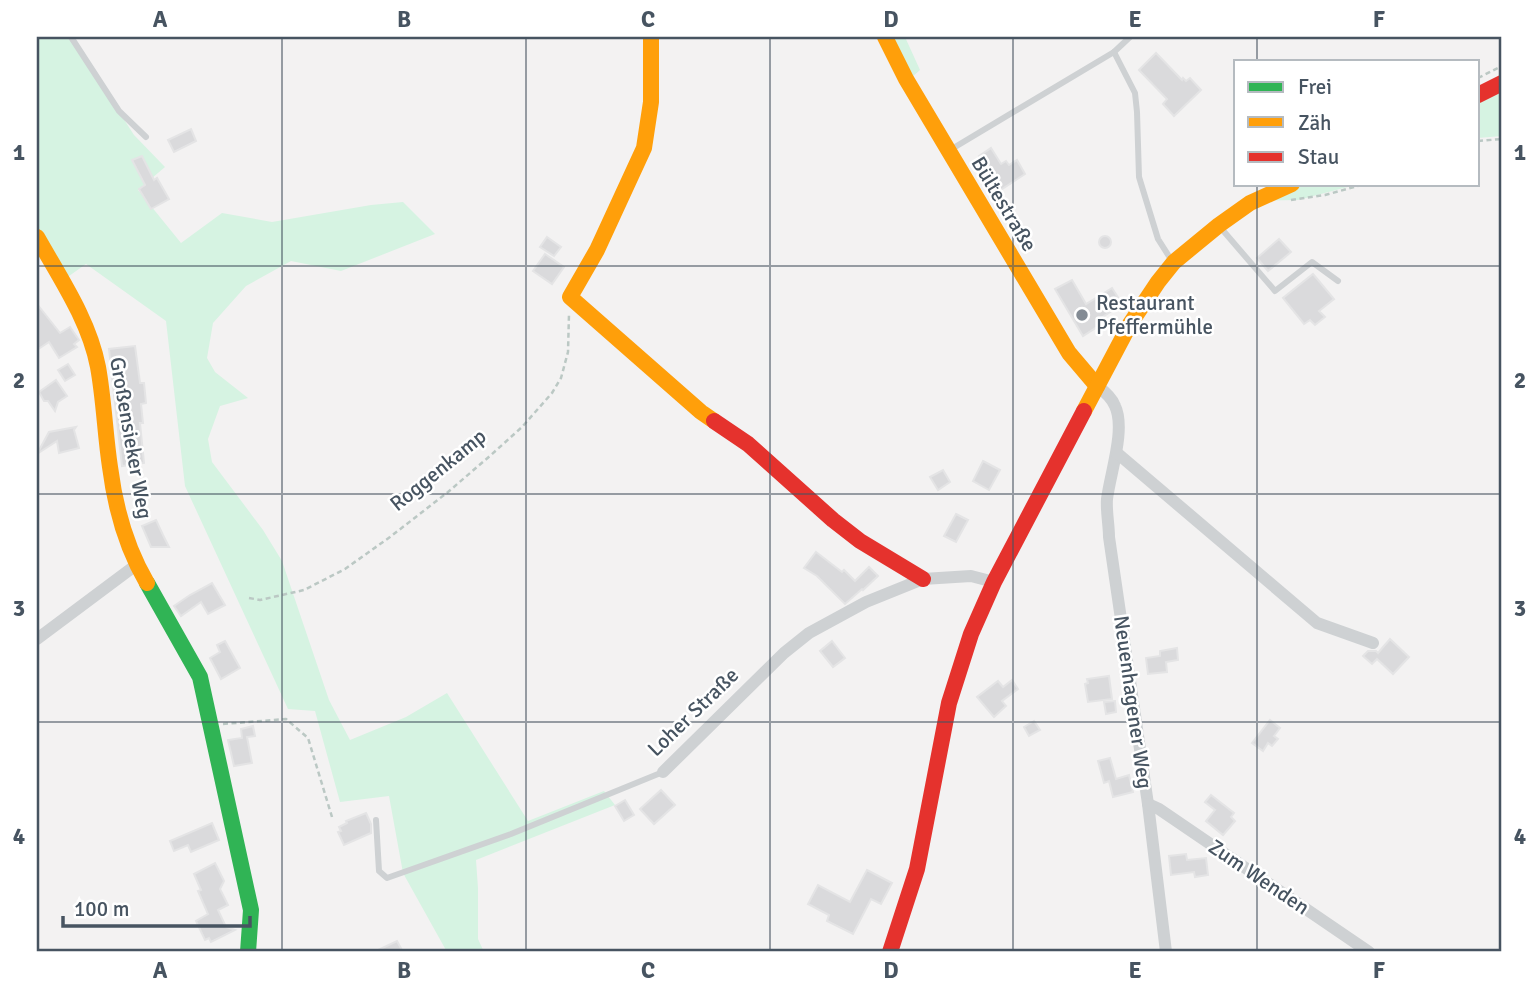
<svg xmlns="http://www.w3.org/2000/svg" width="1539" height="989" font-family="Signika,sans-serif">
<rect width="100%" height="100%" fill="#f3f2f2"/>
<!-- green -->
<g fill="#d6f3e2">
<path d="M37,37H71L134,135L165,167L138,190L181,243L222,213L272,222L371,205L403,202L435,234L341,271L291,261L246,286L213,323L207,358L215,372L248,398L220,406L208,439L212,462L263,530L282,561L329,700L350,740L406,717L447,693L528,821L604,791L615,805L476,860L478,888V939L484,952H447L403,873L389,796L340,802L315,711L288,709L185,486L166,321L86,264L62,281L37,236Z"/>
<path d="M877,37H905L920,70L903,85Z"/>
<path d="M1502,75V136L1478,138V87Z"/>
<path d="M1280,184H1359L1298,200L1246,201Z"/>
</g>
<!-- building -->
<g fill="#dadadc" stroke="#e4e4e5" stroke-width="2">
<path d="M1156,53L1182,80L1183,78L1186,81L1190,78L1201,90L1174,116L1163,104L1167,99L1139,70Z"/>
<path d="M191,129L196,141L174,152L168,140Z"/>
<path d="M991,148L1001,164L1006,161L1009,165L1017,160L1025,174L999,191L979,156Z"/>
<path d="M142,156L154,180L157,178L169,199L151,209L139,189L145,185L132,160Z"/>
<circle cx="1105" cy="242" r="6"/>
<path d="M547,237L561,247L554,256L540,247Z"/>
<path d="M1279,239L1291,252L1268,271L1257,258Z"/>
<path d="M545,254L564,267L552,284L533,271Z"/>
<path d="M1313,274L1334,299L1319,311L1325,317L1315,325L1310,320L1304,324L1283,298Z"/>
<path d="M1072,280L1086,304L1112,288L1121,302L1114,307L1115,309L1098,320L1100,325L1083,336L1055,289Z"/>
<path d="M37,304L60,333L70,327L79,340L74,344L77,347L59,358L49,342L37,350Z"/>
<path d="M135,346L140,383H144L146,403L141,404L143,423H140L144,463L122,466L109,349Z"/>
<path d="M68,364L75,375L65,381L58,370Z"/>
<path d="M56,380L67,396L58,402L55,411L48,401H44L39,392Z"/>
<path d="M76,427L74,430L79,448L59,453L57,441L37,454L49,432Z"/>
<path d="M983,461L1000,470L989,490L973,481Z"/>
<path d="M943,470L950,482L938,490L930,477Z"/>
<path d="M956,514L968,520L956,542L944,536Z"/>
<path d="M156,520L163,535L169,547H151L142,526Z"/>
<path d="M816,552L842,572L844,570L855,581L869,567L878,576L863,590L862,589L845,604L817,576L804,568Z"/>
<path d="M212,583L225,605L208,614L201,602L181,616L174,606L190,595Z"/>
<path d="M1390,639L1409,657L1393,674L1377,659L1372,664L1363,656L1368,651H1376L1378,653Z"/>
<path d="M225,641L240,668L221,679L210,658L220,652L217,645Z"/>
<path d="M832,641L845,658L833,667L820,651Z"/>
<path d="M1177,648L1178,660L1166,662L1167,672L1148,674L1146,658L1160,656V651Z"/>
<path d="M1109,676L1112,699L1088,702L1085,684L1088,683L1087,679Z"/>
<path d="M1012,680L1018,689L1002,701L1006,706L994,717L977,697L998,681L1003,687Z"/>
<path d="M1115,701L1116,712L1106,714L1104,702Z"/>
<path d="M1270,720L1280,728L1274,736L1278,739L1272,746L1268,743L1263,751L1252,743Z"/>
<path d="M1034,721L1040,730L1029,736L1024,727Z"/>
<path d="M253,726L255,736L247,737L252,763L234,766L228,740L242,738L241,729Z"/>
<path d="M1110,758L1116,779L1129,775L1133,792L1113,797L1109,781L1104,783L1098,761Z"/>
<path d="M661,790L675,805L654,824L640,809Z"/>
<path d="M1211,795L1234,813L1231,817L1235,821L1223,835L1206,821L1215,810L1205,802Z"/>
<path d="M625,800L634,815L624,821L615,806Z"/>
<path d="M366,813L371,824V833L344,845L338,832L341,831L339,827L347,823L346,821Z"/>
<path d="M212,823L219,840L191,852L188,845L174,851L170,841Z"/>
<path d="M1186,854L1187,860L1206,858L1208,875L1195,877L1194,872L1171,875L1169,856Z"/>
<path d="M215,863L224,881L220,889L228,905L218,910L226,927L235,930L211,942L209,938L205,940L196,921L208,914L198,891L201,890L194,874Z"/>
<path d="M867,870L892,883L881,904L871,899L853,934L827,921L829,915L808,904L818,885L850,902Z"/>
<path d="M397,941L403,952H374Z"/>
</g>
<g fill="none" stroke-linecap="round" stroke-linejoin="round">
<!-- path -->
<g stroke="#bbc8c4" stroke-width="2.5" stroke-dasharray="5 3.5" stroke-linecap="butt">
<path d="M1478,78L1502,66"/>
<path d="M1478,141L1502,139"/>
<path d="M1291,200L1325,195L1365,184"/>
<path d="M249,598L260,600L304,590L345,569L390,537L448,492L491,455L522,427L552,393L561,378L568,352L569,314"/>
<path d="M223,724L286,719L308,738L332,817"/>
</g>
<!-- lane -->
<g stroke="#ced1d3" stroke-width="6">
<path d="M71,37L119,111L146,137"/>
<path d="M1114,52L1135,93L1137,112L1139,177L1158,239L1172,261"/>
<path d="M950,150L1114,52L1130,37"/>
<path d="M1220,227L1275,291L1312,262L1338,281"/>
<path d="M376,820L379,871L387,878L511,834L663,772"/>
</g>
<!-- street -->
<g stroke="#ced1d3" stroke-width="12">
<path d="M1097,386C1104,391 1112,398 1115,406C1126,429 1110,474 1107,499C1106,511 1109,525 1109,537L1148,804L1166,952"/>
<path d="M1117,453L1317,623L1373,643"/>
<path d="M37,639L136,565"/>
<path d="M663,772L784,653L809,633L866,602L923,579L971,576L994,582"/>
<path d="M1148,804L1159,809L1369,952"/>
</g>
<!-- fast -->
<path stroke="#30b455" stroke-width="16" d="M147,583L200,677L251,910L248,952"/>
<!-- slow -->
<g stroke="#ff9f0a" stroke-width="16">
<path d="M651,37V102L644,148L597,250L570,297L701,412L714,421"/>
<path d="M885,37L906,79L1069,353L1097,386"/>
<path d="M37,237C60,278 89,320 98,367C104,400 105,434 110,467C115,506 127,549 147,583"/>
<path d="M1084,411L1130,324L1158,282L1174,262L1219,225L1250,203L1292,184"/>
</g>
<!-- jam -->
<g stroke="#e5322d" stroke-width="16">
<path d="M1478,95L1502,83"/>
<path d="M714,421L748,444L833,520L860,541L923,579"/>
<path d="M890,952L917,869L949,703L971,634L994,582L1084,411"/>
</g>
</g>
<!-- grid -->
<path fill="none" stroke="#475461" stroke-width="2" stroke-opacity="0.55" d="M282,37V952M526,37V952M770,37V952M1013,37V952M1257,37V61M1257,184V952M37,266H1502M37,494H1502M37,722H1502"/>
<!-- markers -->
<circle fill="#838b94" stroke="#fff" stroke-width="2.5" cx="1082" cy="315" r="7"/>
<g text-anchor="middle" dominant-baseline="central" stroke-width="5" stroke-linejoin="round" paint-order="stroke">
<!-- street labels -->
<g font-size="21" fill="#475461" stroke="#fff">
<text transform="translate(1004 204) rotate(59)">Bültestraße</text>
<text transform="translate(131 438) rotate(80)">Großensieker Weg</text>
<text transform="translate(438 470) rotate(-39)">Roggenkamp</text>
<text transform="translate(1133 702) rotate(82)">Neuenhagener Weg</text>
<text transform="translate(693 712) rotate(-44)">Loher Straße</text>
<text transform="translate(1259 877) rotate(34)">Zum Wenden</text>
</g>
<!-- poi labels -->
<g font-size="21" fill="#475461" stroke="#fff" text-anchor="start">
<text x="1096" y="303">Restaurant<tspan x="1096" dy="24">Pfeffermühle</tspan></text>
</g>
</g>
<!-- border -->
<rect width="1539" height="989" fill="none" stroke="#ffffff" stroke-width="77"/>
<!-- legend -->
<rect x="1234" y="60" width="245" height="126" fill="#ffffff" stroke="#b5bbc0" stroke-width="2"/>
<rect x="1248" y="82" width="35" height="10" fill="#30b455" stroke="#b5bbc0" stroke-width="2"/>
<text x="1298" y="94" font-size="21" fill="#475461">Frei</text>
<rect x="1248" y="117" width="35" height="10" fill="#ff9f0a" stroke="#b5bbc0" stroke-width="2"/>
<text x="1298" y="130" font-size="21" fill="#475461">Zäh</text>
<rect x="1248" y="152" width="35" height="10" fill="#e5322d" stroke="#b5bbc0" stroke-width="2"/>
<text x="1298" y="164" font-size="21" fill="#475461">Stau</text>
<!-- scale -->
<path d="M63 916v10h187v-10" fill="none" stroke="#475461" stroke-width="3.5"/>
<text x="74" y="916" font-size="21" fill="#475461" stroke="#ffffff" stroke-width="5" paint-order="stroke">100 m</text>
<rect x="38" y="38" width="1462" height="912" fill="none" stroke="#475461" stroke-width="2.5"/>
<g font-size="23" text-anchor="middle" font-weight="bold" fill="#475461">
<text x="160" y="27">A</text>
<text x="404" y="27">B</text>
<text x="648" y="27">C</text>
<text x="891" y="27">D</text>
<text x="1135" y="27">E</text>
<text x="1379" y="27">F</text>
<text x="19" y="160">1</text>
<text x="1520" y="160">1</text>
<text x="19" y="388">2</text>
<text x="1520" y="388">2</text>
<text x="19" y="616">3</text>
<text x="1520" y="616">3</text>
<text x="19" y="844">4</text>
<text x="1520" y="844">4</text>
<text x="160" y="978">A</text>
<text x="404" y="978">B</text>
<text x="648" y="978">C</text>
<text x="891" y="978">D</text>
<text x="1135" y="978">E</text>
<text x="1379" y="978">F</text>
</g>
</svg>
